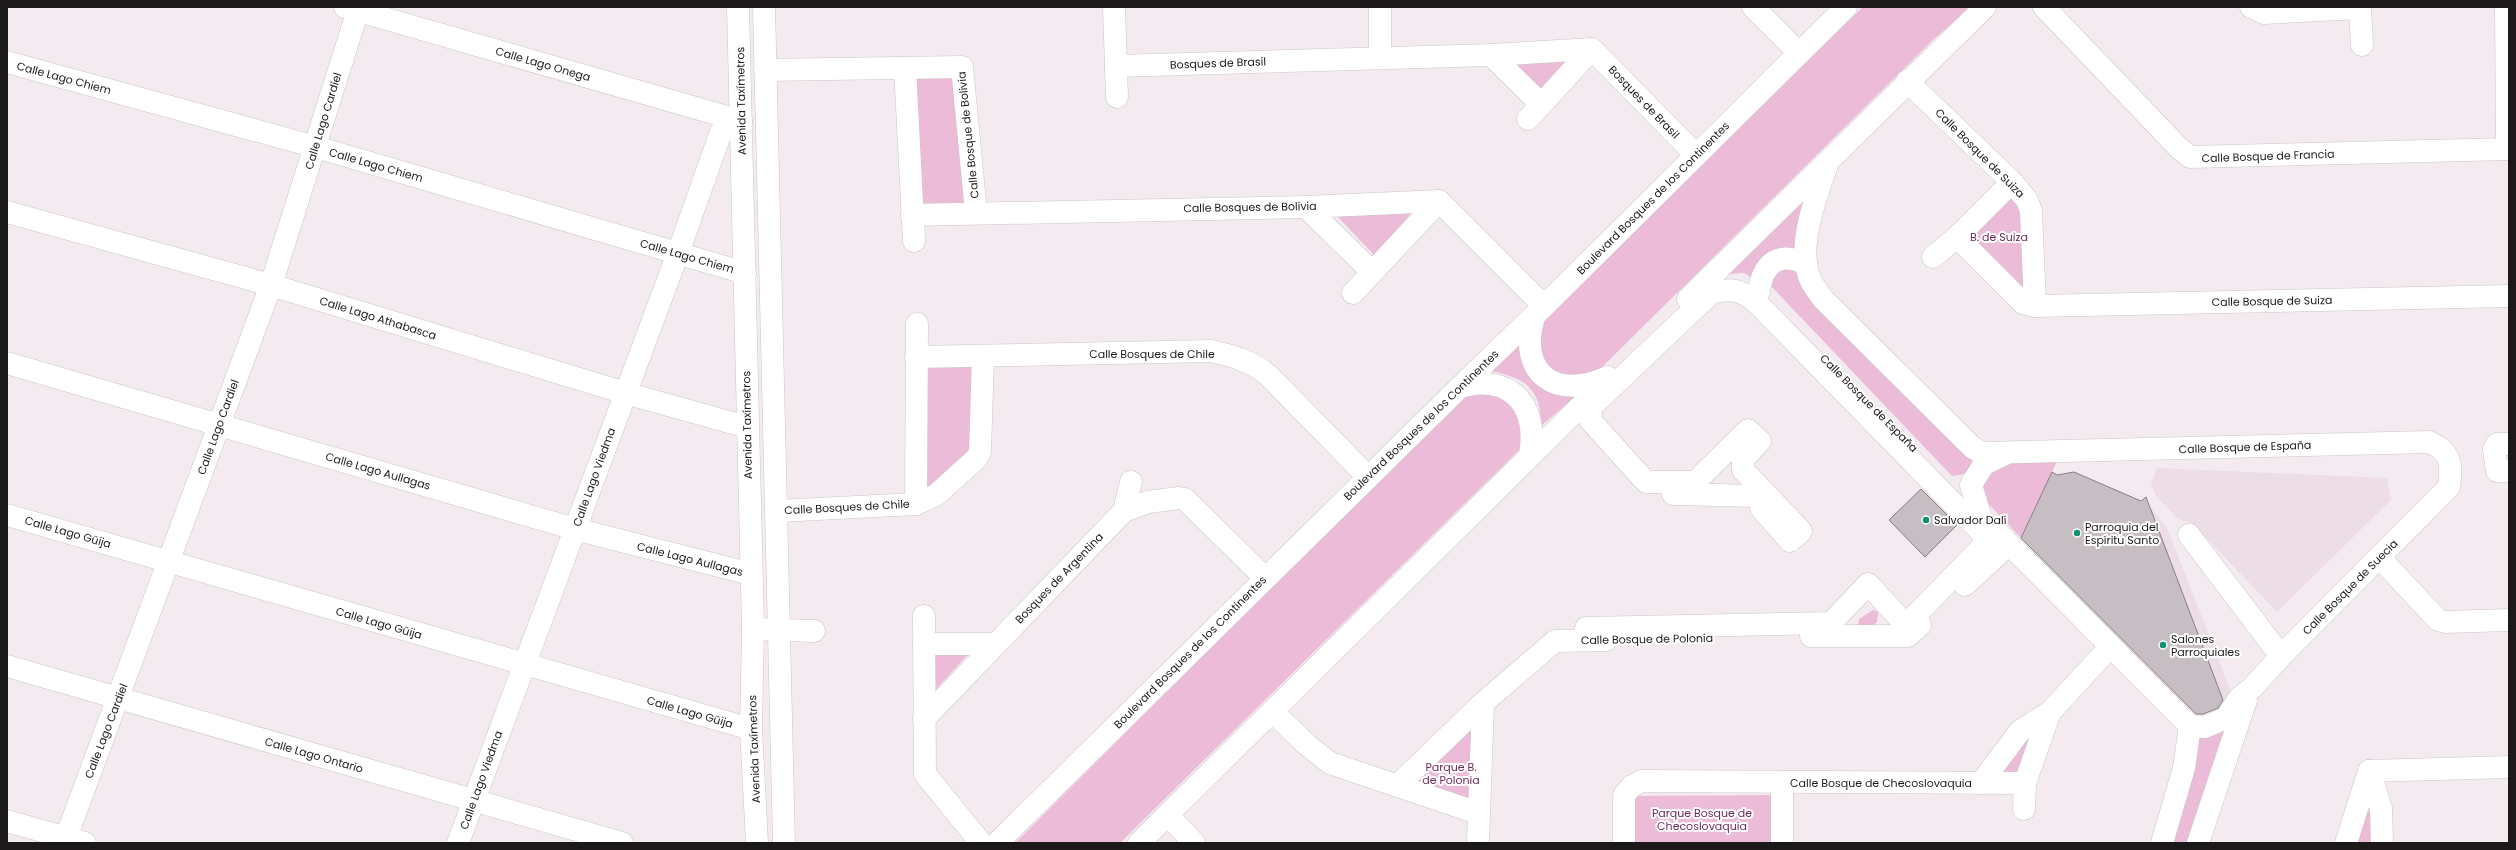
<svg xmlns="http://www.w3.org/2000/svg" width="2516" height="850" font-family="Poppins,sans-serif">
<rect width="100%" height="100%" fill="#f4ebf1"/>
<!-- built -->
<g fill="#eddde7">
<path d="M2157,468L2387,478L2391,500L2277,612L2192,523L2178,519L2156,496L2151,484Z"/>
<path d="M2144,498L2167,528L2232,694L2222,707Z"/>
</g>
<!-- green -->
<g fill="#ebbbd8">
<path d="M1863,7H1971L1934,39L1595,374L1586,379L1549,375L1533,347L1545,318Z"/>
<path d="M1567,60L1549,90H1539L1518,65L1521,61Z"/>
<path d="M916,77H959L966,203L920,205Z"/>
<path d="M1820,176L1801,250L1756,280L1744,273L1728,274Z"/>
<path d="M2013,195L2025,209L2024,285L2017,292L1967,234Z"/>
<path d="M1417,207L1374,255L1337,216Z"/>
<path d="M1790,265L1968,454L1972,462C1968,474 1964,475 1952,476L1768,283L1769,274Z"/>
<path d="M1526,337L1525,348L1577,395L1541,426C1541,389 1526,378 1491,371Z"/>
<path d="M930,364L975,365V450L929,492L922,482V369Z"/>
<path d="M1476,391L1509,399L1525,434L1519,450L1120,843H1015L1466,394Z"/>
<path d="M2057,461L2021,538L1983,498C1983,494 1982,487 1983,483C1992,456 2036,462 2057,461Z"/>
<path d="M1873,610L1878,612L1877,622L1867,630L1858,629L1859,619Z"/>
<path d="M973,649L928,698L929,660L938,651Z"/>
<path d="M1473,722L1470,801L1415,782Z"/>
<path d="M2232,724L2191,843H2172L2197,734Z"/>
<path d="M2037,734L2024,780L1994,776L2025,737Z"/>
<path d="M1773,795V843H1632L1631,796Z"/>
<path d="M2366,807L2377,824L2378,843H2355Z"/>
</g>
<!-- building -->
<g fill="#c7bec3" stroke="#877f84">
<path d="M2052,472L2057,475L2074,472L2141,501L2146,497L2223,700L2218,708L2203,714H2196L2021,538Z"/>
<path d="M1921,489L1957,525L1925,557L1889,520Z"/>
</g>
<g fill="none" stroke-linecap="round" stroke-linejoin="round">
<defs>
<g id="minor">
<path d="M345,7L741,121"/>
<path d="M1114,7L1117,97"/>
<path d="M1380,7V57"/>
<path d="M1753,7L1799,53"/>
<path d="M2044,7L2179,148L2190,157L2509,149"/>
<path d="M2251,7L2264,13L2360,8"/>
<path d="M2360,7L2362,45"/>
<path d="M2506,7L2507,149"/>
<path d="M1491,55L1541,104"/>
<path d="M7,62L316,147L745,273"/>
<path d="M1116,66L1491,55L1592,49L1696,155"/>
<path d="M905,68L914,241"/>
<path d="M765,70L962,67L976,212"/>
<path d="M1907,81L2012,182L2027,200L2031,211L2035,306"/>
<path d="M1528,119L1592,49"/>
<path d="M1828,162C1817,194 1795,248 1811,281C1814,287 1819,293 1823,299L1973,448L1984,453L2429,442C2452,452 2452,465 2449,487L2281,656L2252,688L2240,697L2226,718L2205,727L2190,726"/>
<path d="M1306,207L1372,272"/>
<path d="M7,212L271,285L625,393L747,427"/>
<path d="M912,215L1306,207L1439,201L1544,306"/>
<path d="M1957,237L2023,303L2035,306L2509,296"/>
<path d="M1933,257L1957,237L2012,182"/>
<path d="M1759,291C1763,262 1780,251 1806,264"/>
<path d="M1353,293L1439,201"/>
<path d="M1688,299L1985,7"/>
<path d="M1534,317C1517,374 1556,401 1608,377"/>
<path d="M916,357L1211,351C1233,356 1251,361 1268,375L1368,477"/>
<path d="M7,363L575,529L751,574"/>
<path d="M1460,387C1511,373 1539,406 1530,455"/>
<path d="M2509,444H2497L2494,449L2497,471H2509"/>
<path d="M1673,494L1756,496"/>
<path d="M916,504L917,324"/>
<path d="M778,511L916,504L936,495L976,459L980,452L983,357"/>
<path d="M1124,511L1131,482"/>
<path d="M7,515L751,729"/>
<path d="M1980,515L1971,485L1984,464L2005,454"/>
<path d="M1999,534L2190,726"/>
<path d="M2189,535L2281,656"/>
<path d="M2379,557L2438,620L2445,622L2509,620"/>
<path d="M1965,585L2009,544"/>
<path d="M924,616L925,774L981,843"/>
<path d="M1586,628L1831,623L1868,584L1906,625L1989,540L1756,302C1739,289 1732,288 1711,293L1592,406L1590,420L1646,482H1695L1748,430L1760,441L1743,460V470L1801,531L1790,541L1761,508"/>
<path d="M753,629L814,631"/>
<path d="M1811,636H1908L1920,625"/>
<path d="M924,644H995"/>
<path d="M7,666L622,843"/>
<path d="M1273,712L1306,744L1330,763L1478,813"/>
<path d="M924,719L1124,511L1148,502L1179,498L1185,499L1265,578"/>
<path d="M2369,771L2509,767"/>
<path d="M2369,771L2381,808L2382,843"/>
<path d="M1981,783L2020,731L2050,712L2110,647"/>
<path d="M1782,784V843"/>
<path d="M1398,785L1483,703L1555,641L1606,640"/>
<path d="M2024,809L2025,783L2050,712"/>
<path d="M1168,815L1194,843"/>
<path d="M7,821L85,843"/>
<path d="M64,843L271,285L359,7"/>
<path d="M458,843L678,253L721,132L729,126L741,121"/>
<path d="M997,843L1460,387L1544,306L1846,7"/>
<path d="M1139,843L1596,391"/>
<path d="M1478,843L1483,703"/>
<path d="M1624,843V795L1632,786L1642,781L2025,783"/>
<path d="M2162,843L2184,768L2190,726"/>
<path d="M2198,843L2246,700"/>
<path d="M2346,843L2369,771"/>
</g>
<g id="major">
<path d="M738,7L753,629L751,729L757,843"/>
<path d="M764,7L784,843"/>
</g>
</defs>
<!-- minor casing -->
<use href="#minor" stroke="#ccc4c9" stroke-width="23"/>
<!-- major casing -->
<use href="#major" stroke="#ccc4c9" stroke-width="23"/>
<!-- minor -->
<use href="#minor" stroke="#fff" stroke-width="22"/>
<!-- major -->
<use href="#major" stroke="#fff" stroke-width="22"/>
</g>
<!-- markers -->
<g fill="#0f8f75" stroke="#fff" stroke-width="1.5">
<circle cx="1926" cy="520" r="4"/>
<circle cx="2077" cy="533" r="4"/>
<circle cx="2163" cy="645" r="4"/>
</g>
<g text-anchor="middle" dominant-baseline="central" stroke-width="4" stroke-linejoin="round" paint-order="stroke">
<!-- street labels -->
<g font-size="11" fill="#1c191b" stroke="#fff">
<text transform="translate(1218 63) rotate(-2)">Bosques de Brasil</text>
<text transform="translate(543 64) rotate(16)">Calle Lago Onega</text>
<text transform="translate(64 78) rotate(15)">Calle Lago Chiem</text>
<text transform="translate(741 101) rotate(-91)">Avenida Taxímetros</text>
<text transform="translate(1644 102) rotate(46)">Bosques de Brasil</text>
<text transform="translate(323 121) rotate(-73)">Calle Lago Cardiel</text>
<text transform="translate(968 135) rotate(-96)">Calle Bosque de Bolivia</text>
<text transform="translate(1980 153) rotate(45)">Calle Bosque de Suiza</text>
<text transform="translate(2268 156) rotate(-2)">Calle Bosque de Francia</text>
<text transform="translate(376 165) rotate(16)">Calle Lago Chiem</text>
<text transform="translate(1653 198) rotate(-45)">Boulevard Bosques de los Continentes</text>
<text transform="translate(1250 207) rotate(-1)">Calle Bosques de Bolivia</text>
<text transform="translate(687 256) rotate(16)">Calle Lago Chiem</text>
<text transform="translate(2272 301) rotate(-1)">Calle Bosque de Suiza</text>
<text transform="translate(378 318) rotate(17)">Calle Lago Athabasca</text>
<text x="1152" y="354">Calle Bosques de Chile</text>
<text transform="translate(1869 403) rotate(45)">Calle Bosque de España</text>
<text transform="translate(747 425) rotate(-91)">Avenida Taxímetros</text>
<text transform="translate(1421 425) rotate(-44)">Boulevard Bosques de los Continentes</text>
<text transform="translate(218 427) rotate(-70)">Calle Lago Cardiel</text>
<text transform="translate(2245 447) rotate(-2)">Calle Bosque de España</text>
<text transform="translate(378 471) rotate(16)">Calle Lago Aullagas</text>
<text transform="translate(594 477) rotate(-70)">Calle Lago Viedma</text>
<text transform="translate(847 507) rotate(-3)">Calle Bosques de Chile</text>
<text transform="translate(68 532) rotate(16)">Calle Lago Güija</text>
<text transform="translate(690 559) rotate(14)">Calle Lago Aullagas</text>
<text transform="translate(1059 578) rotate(-46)">Bosques de Argentina</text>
<text transform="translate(2350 587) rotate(-45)">Calle Bosque de Suecia</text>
<text transform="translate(379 623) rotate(16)">Calle Lago Güija</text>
<text transform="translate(1647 639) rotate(-1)">Calle Bosque de Polonia</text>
<text transform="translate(1190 652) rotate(-45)">Boulevard Bosques de los Continentes</text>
<text transform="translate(690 712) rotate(16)">Calle Lago Güija</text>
<text transform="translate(106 731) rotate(-69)">Calle Lago Cardiel</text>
<text transform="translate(754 749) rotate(-92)">Avenida Taxímetros</text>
<text transform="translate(314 755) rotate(16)">Calle Lago Ontario</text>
<text transform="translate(481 780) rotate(-70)">Calle Lago Viedma</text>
<text x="1881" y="783">Calle Bosque de Checoslovaquia</text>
</g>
<!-- park labels -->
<g font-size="11" fill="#6e2a59" stroke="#fff">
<text x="1999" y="237">B. de Suiza</text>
<text x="1451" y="767">Parque B.<tspan x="1451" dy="13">de Polonia</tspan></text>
<text x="1702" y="813">Parque Bosque de<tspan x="1702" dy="13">Checoslovaquia</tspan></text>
</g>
<!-- poi labels -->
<g font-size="11" fill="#1c191b" stroke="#fff" text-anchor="start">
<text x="1934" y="520">Salvador Dalí</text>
<text x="2085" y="527">Parroquia del<tspan x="2085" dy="13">Espíritu Santo</tspan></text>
<text x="2171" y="639">Salones<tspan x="2171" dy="13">Parroquiales</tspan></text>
</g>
</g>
<!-- border -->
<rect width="2516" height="850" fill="none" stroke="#1c191b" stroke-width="16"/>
</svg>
